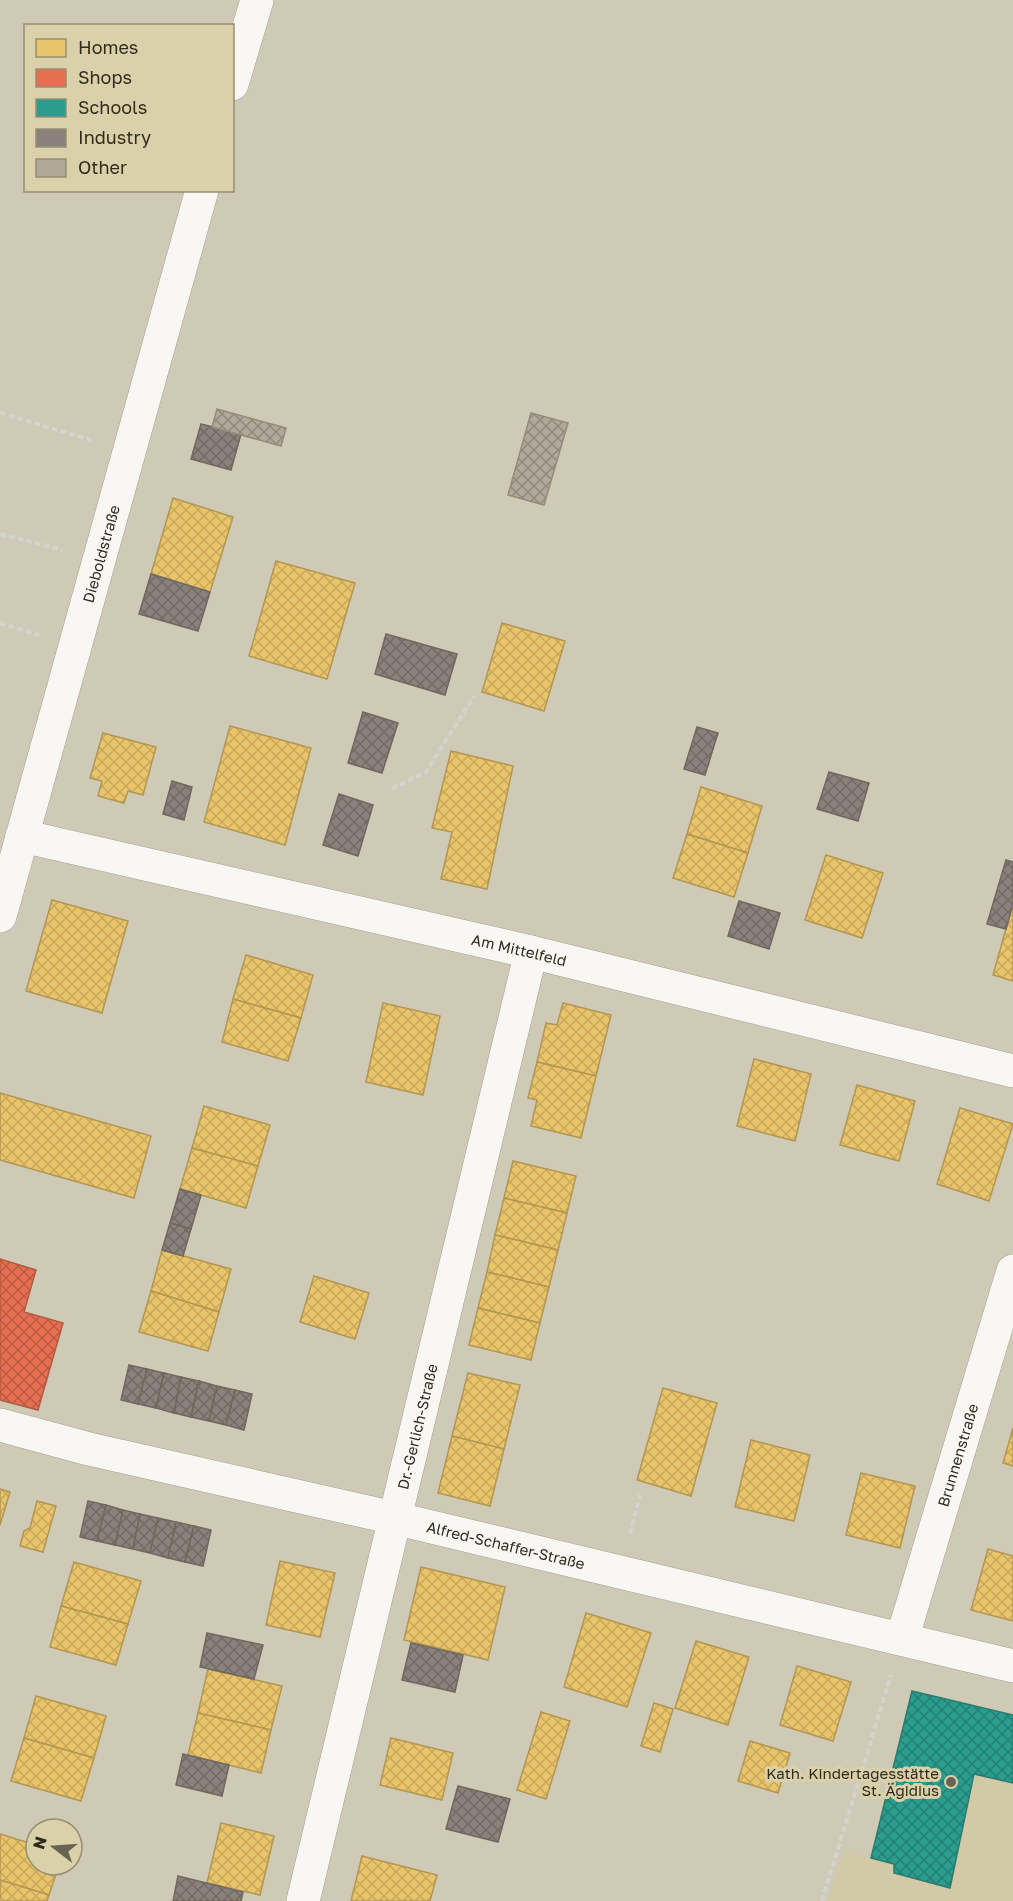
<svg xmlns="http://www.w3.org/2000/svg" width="1013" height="1901" font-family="'Golos Text',sans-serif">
<defs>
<pattern id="homes-cross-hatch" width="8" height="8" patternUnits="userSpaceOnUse" patternTransform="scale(1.5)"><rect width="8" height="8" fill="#e9c46a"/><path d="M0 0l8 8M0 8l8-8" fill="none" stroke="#c8a95b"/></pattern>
<pattern id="shops-cross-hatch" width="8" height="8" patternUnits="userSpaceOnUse" patternTransform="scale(1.5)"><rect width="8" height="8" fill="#e76f51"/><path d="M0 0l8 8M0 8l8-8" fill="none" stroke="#bc5b43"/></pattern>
<pattern id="schools-cross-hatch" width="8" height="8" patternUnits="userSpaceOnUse" patternTransform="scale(1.5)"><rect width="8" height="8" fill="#2a9d8f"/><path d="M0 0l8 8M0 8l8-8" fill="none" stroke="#248074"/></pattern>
<pattern id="industry-cross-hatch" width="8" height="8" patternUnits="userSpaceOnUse" patternTransform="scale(1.5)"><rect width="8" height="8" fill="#8a817c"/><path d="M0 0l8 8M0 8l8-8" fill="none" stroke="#716a65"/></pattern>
<pattern id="building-cross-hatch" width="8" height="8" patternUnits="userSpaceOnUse" patternTransform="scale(1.5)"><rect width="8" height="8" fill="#b0a999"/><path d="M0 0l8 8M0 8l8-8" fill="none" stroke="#908a7c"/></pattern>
</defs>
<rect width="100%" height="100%" fill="#cfcab5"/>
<!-- built -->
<path fill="#d2c9a6" d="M912,1691L1013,1715V1901H828L844,1849L871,1858Z"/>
<!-- homes -->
<g fill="url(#homes-cross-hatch)" stroke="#b29653" stroke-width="1.5">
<path d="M173,498L233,517L210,592L151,574Z"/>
<path d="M276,561L355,583L327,679L249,656Z"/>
<path d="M502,623L565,641L544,711L482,692Z"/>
<path d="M230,726L311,748L285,845L204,822Z"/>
<path d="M103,733L156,747L143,795L128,791L124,803L98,796L102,781L90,778Z"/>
<path d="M451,751L513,766L487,889L441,879L452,832L432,828Z"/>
<path d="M701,787L762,806L748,853L687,834Z"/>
<path d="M687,834L748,853L734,897L673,878Z"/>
<path d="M826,855L883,873L862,938L805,920Z"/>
<path d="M52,900L128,921L102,1013L26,991Z"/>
<path d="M1013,904V981L993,975Z"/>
<path d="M246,955L313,975L301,1018L233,999Z"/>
<path d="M233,999L301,1018L288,1061L222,1042Z"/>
<path d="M383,1003L440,1016L423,1095L366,1082Z"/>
<path d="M563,1003L611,1015L596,1076L537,1062L546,1023L557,1025Z"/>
<path d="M754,1059L811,1074L795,1141L737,1126Z"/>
<path d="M537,1062L596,1076L581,1138L531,1126L537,1100L528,1098Z"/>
<path d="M857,1085L915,1101L899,1161L840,1145Z"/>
<path d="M0,1093L151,1136L134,1198L0,1160Z"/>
<path d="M204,1106L270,1125L258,1166L192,1148Z"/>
<path d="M960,1108L1013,1124L989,1201L937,1184Z"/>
<path d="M192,1148L258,1166L246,1208L180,1189Z"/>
<path d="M513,1161L576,1176L567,1213L504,1198Z"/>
<path d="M504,1198L567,1213L558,1250L495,1235Z"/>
<path d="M495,1235L558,1250L549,1287L487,1272Z"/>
<path d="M162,1250L231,1269L219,1312L151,1291Z"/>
<path d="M487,1272L549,1287L540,1323L478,1308Z"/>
<path d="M314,1276L369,1293L355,1339L300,1322Z"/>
<path d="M151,1291L219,1312L208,1351L139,1332Z"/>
<path d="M478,1308L540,1323L531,1360L469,1345Z"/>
<path d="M468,1373L520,1385L504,1449L452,1436Z"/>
<path d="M663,1388L717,1403L691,1496L637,1480Z"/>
<path d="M1013,1428V1466L1003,1463Z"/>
<path d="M452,1436L504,1449L490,1506L438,1493Z"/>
<path d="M751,1440L810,1455L794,1521L735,1507Z"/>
<path d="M861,1473L915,1486L900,1548L846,1535Z"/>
<path d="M0,1489L10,1492L0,1525Z"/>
<path d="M37,1501L56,1506L43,1552L20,1546L24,1531L30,1528Z"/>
<path d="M988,1549L1013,1556V1621L971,1610Z"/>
<path d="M280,1561L335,1573L320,1637L266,1625Z"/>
<path d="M74,1562L141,1581L128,1624L61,1606Z"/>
<path d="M421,1567L505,1587L488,1660L404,1640Z"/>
<path d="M61,1606L128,1624L116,1665L50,1647Z"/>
<path d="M586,1613L651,1633L627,1707L564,1687Z"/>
<path d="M696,1641L749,1657L728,1725L675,1708Z"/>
<path d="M797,1666L851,1682L833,1741L780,1725Z"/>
<path d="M208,1669L282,1686L271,1730L198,1713Z"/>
<path d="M36,1696L106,1716L94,1758L24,1738Z"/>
<path d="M654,1703L673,1709L660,1752L641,1746Z"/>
<path d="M541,1712L570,1721L546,1799L517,1790Z"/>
<path d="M198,1713L271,1730L261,1773L188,1755Z"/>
<path d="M24,1738L94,1758L81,1801L11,1781Z"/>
<path d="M391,1738L453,1753L442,1800L380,1785Z"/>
<path d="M750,1741L790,1753L778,1793L738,1781Z"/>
<path d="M221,1823L274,1836L260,1895L207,1883Z"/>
<path d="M0,1834L36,1845V1865H59L49,1895L0,1880Z"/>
<path d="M362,1856L437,1875L430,1901H351Z"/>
<path d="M0,1880L49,1895L47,1901H0Z"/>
</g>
<!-- shops -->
<path fill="url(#shops-cross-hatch)" stroke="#b05b41" stroke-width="1.5" d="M0,1259L36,1270L24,1312L63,1323L38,1410L0,1400Z"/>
<!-- schools -->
<path fill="url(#schools-cross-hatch)" stroke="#2c7b6d" stroke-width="1.5" d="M912,1691L1013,1715V1783L974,1774L950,1888L894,1873V1864L871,1858Z"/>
<!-- industry -->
<g fill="url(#industry-cross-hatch)" stroke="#6f6860" stroke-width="1.5">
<path d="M201,424L241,434L231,470L191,459Z"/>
<path d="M151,574L210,592L198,631L139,614Z"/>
<path d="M386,634L457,654L445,695L375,674Z"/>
<path d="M363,712L398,723L382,773L348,763Z"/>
<path d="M697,727L718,733L705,775L684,769Z"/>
<path d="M829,772L869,783L858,821L817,809Z"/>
<path d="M172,781L192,787L184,820L163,814Z"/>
<path d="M339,794L373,805L358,856L323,845Z"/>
<path d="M1006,860L1013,862V904L1006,929L987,924Z"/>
<path d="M739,901L780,913L769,949L728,936Z"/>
<path d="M180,1189L201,1195L191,1229L170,1223Z"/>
<path d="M170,1223L191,1229L183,1256L162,1250Z"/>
<path d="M129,1365L147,1369L138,1404L121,1400Z"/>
<path d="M147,1369L164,1373L156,1408L138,1404Z"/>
<path d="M164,1373L181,1377L174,1413L156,1408Z"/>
<path d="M181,1377L199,1381L191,1417L174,1413Z"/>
<path d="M199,1381L217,1386L209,1421L191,1417Z"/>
<path d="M217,1386L235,1390L226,1425L209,1421Z"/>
<path d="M235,1390L252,1394L244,1430L226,1425Z"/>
<path d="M88,1501L106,1505L97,1541L80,1537Z"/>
<path d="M106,1505L123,1510L115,1545L97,1541Z"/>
<path d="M123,1510L140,1514L133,1549L115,1545Z"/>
<path d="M140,1514L158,1518L150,1553L133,1549Z"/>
<path d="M158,1518L176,1522L168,1558L150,1553Z"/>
<path d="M176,1522L194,1526L185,1562L168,1558Z"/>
<path d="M194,1526L211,1530L203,1566L185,1562Z"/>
<path d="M207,1633L263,1645L254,1679L200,1667Z"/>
<path d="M411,1643L463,1655L455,1692L402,1680Z"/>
<path d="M183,1754L229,1765L222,1796L176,1785Z"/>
<path d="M458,1786L510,1799L498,1842L446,1829Z"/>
<path d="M178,1876L243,1892L241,1901H173Z"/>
</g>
<!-- building -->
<g fill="url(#building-cross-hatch)" stroke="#928c7c" stroke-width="1.5">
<path d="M217,409L286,428L281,446L212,427Z"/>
<path d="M531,413L568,423L544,505L508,495Z"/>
</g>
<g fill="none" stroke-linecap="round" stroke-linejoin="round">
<defs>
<g id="minor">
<path id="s1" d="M22,836L531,952L1013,1071"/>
<path id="s2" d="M0,1425L89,1449L394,1518L1013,1666"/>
<path id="s3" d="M902,1639L1013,1271"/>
<path id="s4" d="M303,1901L531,952"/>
</g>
<g id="tertiary">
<path d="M232,84L257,0"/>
<path id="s5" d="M0,916L202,190"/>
</g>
</defs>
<!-- minor casing -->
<use href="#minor" stroke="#a4a190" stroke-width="34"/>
<!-- tertiary casing -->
<use href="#tertiary" stroke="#a4a190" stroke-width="34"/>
<!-- path -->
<g stroke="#d5d3cd" stroke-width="4" stroke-dasharray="6 3" stroke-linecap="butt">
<path d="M0,413L91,440"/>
<path d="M0,534L63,550"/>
<path d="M0,623L39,635"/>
<path d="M392,789L426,772L474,696"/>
<path d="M630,1534L640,1495"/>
<path d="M822,1901L891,1675"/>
</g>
<!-- minor -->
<use href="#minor" stroke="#f8f7f4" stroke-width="33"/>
<!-- tertiary -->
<use href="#tertiary" stroke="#f8f7f4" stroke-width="33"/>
</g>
<!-- markers -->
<circle fill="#686352" stroke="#dad1aa" stroke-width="2" cx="951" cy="1782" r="6"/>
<g text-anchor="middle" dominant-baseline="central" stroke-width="6" stroke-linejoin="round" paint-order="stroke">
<!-- street labels -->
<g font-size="15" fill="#302c1d" stroke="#dad1aa">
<text stroke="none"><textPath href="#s5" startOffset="376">Dieboldstraße</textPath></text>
<text stroke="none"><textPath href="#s1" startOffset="510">Am Mittelfeld</textPath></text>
<text stroke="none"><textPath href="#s4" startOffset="488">Dr.-Gerlich-Straße</textPath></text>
<text stroke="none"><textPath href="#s3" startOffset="192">Brunnenstraße</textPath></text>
<text stroke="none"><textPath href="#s2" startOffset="520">Alfred-Schaffer-Straße</textPath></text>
</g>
<!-- poi labels -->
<g font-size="15" fill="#302c1d" stroke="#dad1aa" text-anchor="end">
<text x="939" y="1773">Kath. Kindertagesstätte<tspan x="939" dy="17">St. Ägidius</tspan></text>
</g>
</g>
<!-- legend -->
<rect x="24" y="24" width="210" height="168" fill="#dad1aa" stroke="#968f72" stroke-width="1.5"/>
<rect x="36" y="39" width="30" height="18" fill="#e9c46a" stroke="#968f72" stroke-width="1.5"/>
<text x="78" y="54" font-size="18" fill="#302c1d">Homes</text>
<rect x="36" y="69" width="30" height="18" fill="#e76f51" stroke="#968f72" stroke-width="1.5"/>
<text x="78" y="84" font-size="18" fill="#302c1d">Shops</text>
<rect x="36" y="99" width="30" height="18" fill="#2a9d8f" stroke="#968f72" stroke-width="1.5"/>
<text x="78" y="114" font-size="18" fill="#302c1d">Schools</text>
<rect x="36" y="129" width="30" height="18" fill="#8a817c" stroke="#968f72" stroke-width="1.5"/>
<text x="78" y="144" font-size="18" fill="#302c1d">Industry</text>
<rect x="36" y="159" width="30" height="18" fill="#b0a999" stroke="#968f72" stroke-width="1.5"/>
<text x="78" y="174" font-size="18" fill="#302c1d">Other</text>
<!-- north arrow -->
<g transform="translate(54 1847) rotate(287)"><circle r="28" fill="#dad1aa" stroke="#968f72" stroke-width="1.5"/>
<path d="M0-4.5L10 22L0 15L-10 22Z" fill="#686352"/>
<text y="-9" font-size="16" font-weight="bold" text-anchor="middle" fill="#302c1d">N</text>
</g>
</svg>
